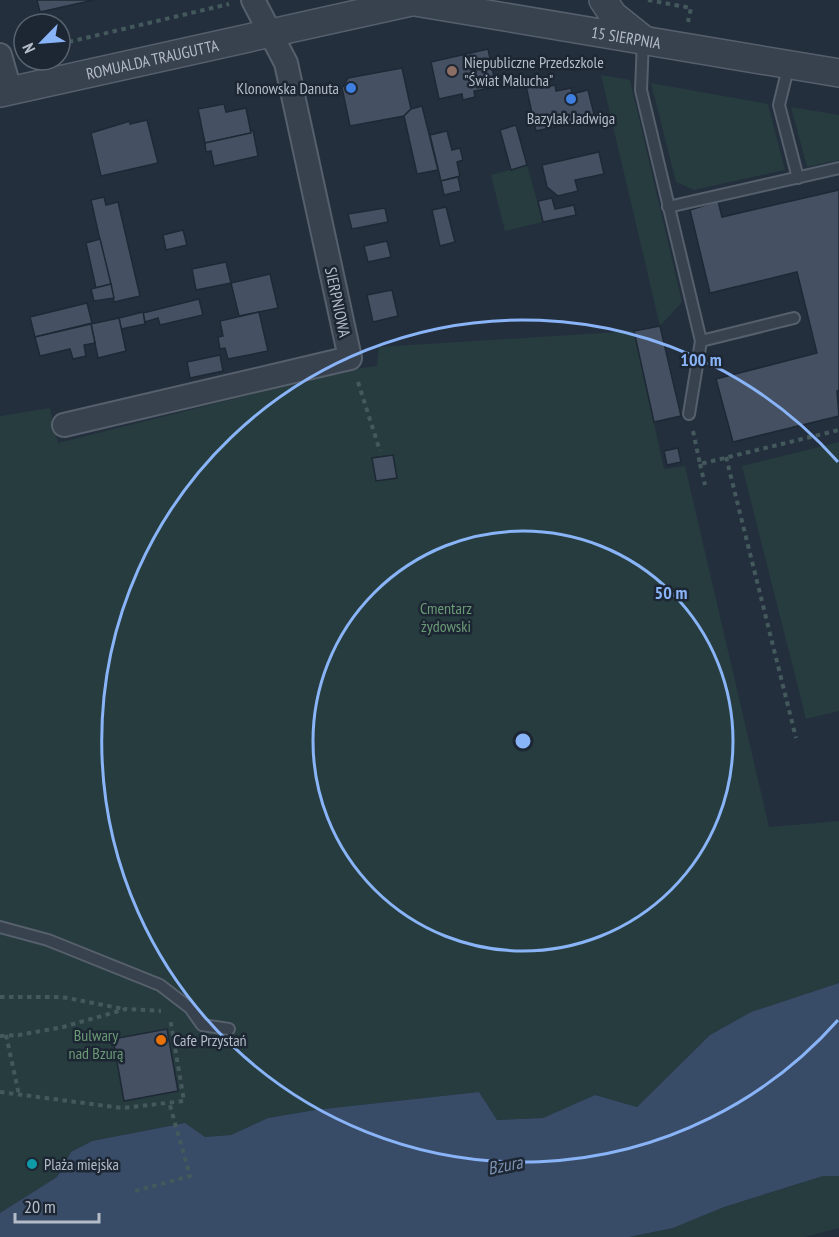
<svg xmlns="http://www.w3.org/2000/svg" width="839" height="1237" font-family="'PT Sans Narrow',sans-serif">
<rect width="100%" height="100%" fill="#242f3e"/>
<!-- green -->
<g fill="#263c3f">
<path d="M601,75L630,80L682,302L660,326Z"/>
<path d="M651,83L768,104L785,170L694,190L676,182Z"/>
<path d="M791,107L839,115V160L807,167Z"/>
<path d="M527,165L543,222L505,231L491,175Z"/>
<path d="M634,331L664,469L685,466L769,827L839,821V983L751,1012L710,1035L637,1107L595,1095L543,1118L497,1120L479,1092L315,1110L268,1118L231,1135L205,1137L184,1123L92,1141L71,1152L57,1177L0,1213V416L50,408L58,443L354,369L377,366L379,347Z"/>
<path d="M839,442V711L806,719L742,466Z"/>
<path d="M823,1176H839V1228L805,1237H629L673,1228L724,1207Z"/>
</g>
<!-- water -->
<path fill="#394c67" d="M839,983V1176H823L724,1207L673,1228L629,1237H0V1213L57,1177L71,1152L92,1141L185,1123L205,1137L231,1135L268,1118L315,1110L479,1092L497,1120L543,1118L595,1095L637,1107L710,1035L751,1012Z"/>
<!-- building -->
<g fill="#455162" stroke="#1f2835" stroke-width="1.5">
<path d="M37,0H94L40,12Z"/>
<path d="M488,49L496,87L474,91L475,97L463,100L462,94L439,99L431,62Z"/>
<path d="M402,68L411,109L404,116L350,126L342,88L348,78Z"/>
<path d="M540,82L541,88L555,85L556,91L571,88L572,94L588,90L595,118L536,131L526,86Z"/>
<path d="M224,104L226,112L246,108L251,133L205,143L198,109Z"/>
<path d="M422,106L438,170L417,174L404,116L411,109Z"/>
<path d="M147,120L158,163L101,176L91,133L130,121V124Z"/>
<path d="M516,125L527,165L511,170L500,130Z"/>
<path d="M253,130L258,156L214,166L211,151L206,152L205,143L251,133V131Z"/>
<path d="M447,131L452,150L460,148L463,160L457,162L460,176L441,181L430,135Z"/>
<path d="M599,152L604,174L575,180L578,191L558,196L547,187L542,165Z"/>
<path d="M458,177L461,191L444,195L441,181Z"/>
<path d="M839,190V390L837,391L839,416L733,442L716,379L817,353L797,272L710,293L690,210L718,201L722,217Z"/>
<path d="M104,197L106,205L118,202L140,296L114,302L91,200Z"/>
<path d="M552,198L555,209L574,205L576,215L543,222L538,201Z"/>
<path d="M446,207L455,242L440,246L432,210Z"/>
<path d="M385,208L388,222L352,229L348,214Z"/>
<path d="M183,230L187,245L166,250L163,235Z"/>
<path d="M100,239L111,284L96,288L86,243Z"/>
<path d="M387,241L391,257L368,262L364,246Z"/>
<path d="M226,262L231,283L196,290L192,269Z"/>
<path d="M270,274L278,308L239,316L231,283Z"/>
<path d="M111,284L114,298L94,301L91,289Z"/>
<path d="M392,290L398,316L373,322L367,295Z"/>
<path d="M199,299L203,315L160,325L158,318L145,322L143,313Z"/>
<path d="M87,303L92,323L35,337L30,317Z"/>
<path d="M143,312L145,324L121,329L119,318Z"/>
<path d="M259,312L268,351L228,359L225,348L220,349L218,337L223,336L220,321Z"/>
<path d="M119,318L126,351L98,358L91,324Z"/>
<path d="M91,324L95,343L84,345L86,356L73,359L70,349L40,356L35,337Z"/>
<path d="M660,326L681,416L654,422L634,331Z"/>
<path d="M220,355L223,371L190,378L187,362Z"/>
<path d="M678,448L681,462L667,465L664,451Z"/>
<path d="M393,455L397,478L376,481L372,458Z"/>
<path d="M167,1029L178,1091L124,1101L113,1039Z"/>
</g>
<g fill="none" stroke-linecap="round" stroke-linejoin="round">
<defs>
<g id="service">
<path d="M643,40L641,90L701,341L794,318"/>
<path d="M789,64L779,105L798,178"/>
<path d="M668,207L839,168"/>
<path d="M689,414L701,341"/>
<path d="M0,927L48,940L160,985L190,1008L202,1025L229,1029"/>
</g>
<g id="minor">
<path d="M0,55L10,90"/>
<path d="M64,425L350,358L286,63L253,0"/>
</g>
<g id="tertiary">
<path d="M603,0L613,15L643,39"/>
<path id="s1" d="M415,2L839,73"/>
<path id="s2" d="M0,93L420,0"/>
</g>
</defs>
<!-- service casing -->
<use href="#service" stroke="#565f6c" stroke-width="14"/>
<!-- minor casing -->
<use href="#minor" stroke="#565f6c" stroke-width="26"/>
<!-- tertiary casing -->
<use href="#tertiary" stroke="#565f6c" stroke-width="30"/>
<!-- path -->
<g stroke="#44595c" stroke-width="4" stroke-dasharray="4.5 4.5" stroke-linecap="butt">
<path d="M648,0L691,8L688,22"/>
<path d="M60,44L229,4"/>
<path d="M358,382L380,451"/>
<path d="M693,431L700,464L839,430"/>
<path d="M726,457L796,738"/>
<path d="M700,464L705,485"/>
<path d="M0,997H62L124,1009"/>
<path d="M6,1035L19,1095"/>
<path d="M0,1036L19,1035L63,1027L126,1009L161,1011"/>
<path d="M0,1092L122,1108L184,1101L170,1018"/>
<path d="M135,1191L190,1176L169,1102"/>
</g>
<!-- service -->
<use href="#service" stroke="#38414e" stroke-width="10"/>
<!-- minor -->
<use href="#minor" stroke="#38414e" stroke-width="22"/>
<!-- tertiary -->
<use href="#tertiary" stroke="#38414e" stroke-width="27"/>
</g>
<!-- distance rings -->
<g fill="none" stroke="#8ab4f8" stroke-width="3">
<circle cx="523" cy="741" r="210"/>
<path d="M838 1020A421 421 0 1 1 838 462"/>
</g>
<!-- markers -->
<circle fill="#8d6e63" stroke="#1d2633" stroke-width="2" cx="452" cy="71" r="6"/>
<g fill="#3f7fe0" stroke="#1d2633" stroke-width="2">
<circle cx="351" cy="88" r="6"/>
<circle cx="571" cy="99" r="6"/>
</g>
<circle fill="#e8710a" stroke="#1d2633" stroke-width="2" cx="161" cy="1040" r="6"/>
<circle fill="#0f9aa8" stroke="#1d2633" stroke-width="2" cx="32" cy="1164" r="6"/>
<g text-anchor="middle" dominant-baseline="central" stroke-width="5" stroke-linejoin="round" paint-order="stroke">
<!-- street labels -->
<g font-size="16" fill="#b4bcc9" stroke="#1d2633">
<text stroke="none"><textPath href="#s1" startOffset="214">15 SIERPNIA</textPath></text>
<text stroke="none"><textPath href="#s2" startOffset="156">ROMUALDA TRAUGUTTA</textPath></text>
<text transform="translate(338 302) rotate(78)">SIERPNIOWA</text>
</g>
<!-- poi labels -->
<g font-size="16" fill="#b4bcc9" stroke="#1d2633" text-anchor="start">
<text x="464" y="62">Niepubliczne Przedszkole<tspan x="464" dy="18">"Świat Malucha"</tspan></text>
<text x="339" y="88" text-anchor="end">Klonowska Danuta</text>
<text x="571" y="118" text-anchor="middle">Bazylak Jadwiga</text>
<text x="173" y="1040">Cafe Przystań</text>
<text x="44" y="1164">Plaża miejska</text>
</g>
<!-- park labels -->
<g font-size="16" fill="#6b9a76" stroke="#1d2633">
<text x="446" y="608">Cmentarz<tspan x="446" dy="18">żydowski</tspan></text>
<text x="96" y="1035">Bulwary<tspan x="96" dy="18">nad Bzurą</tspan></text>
</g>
<!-- water labels -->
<g font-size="18" font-style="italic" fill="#7c92b1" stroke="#1d2633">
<text transform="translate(505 1165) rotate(-11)">Bzura</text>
</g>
</g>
<circle cx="523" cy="741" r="9" fill="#8ab4f8" stroke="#1d2633" stroke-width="3"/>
<g font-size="18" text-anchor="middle" font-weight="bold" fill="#8ab4f8" stroke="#1d2633" stroke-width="5" stroke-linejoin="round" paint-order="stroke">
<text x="701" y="366">100 m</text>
<text x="671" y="599">50 m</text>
</g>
<!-- north arrow -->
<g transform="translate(42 42) rotate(245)"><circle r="28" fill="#1d2633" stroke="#59626f" stroke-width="1.5"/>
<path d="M0-4.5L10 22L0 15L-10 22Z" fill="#8ab4f8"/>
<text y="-9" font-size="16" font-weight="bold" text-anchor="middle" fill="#b4bcc9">N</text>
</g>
<!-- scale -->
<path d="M15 1213v9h84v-9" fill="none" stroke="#b4bcc9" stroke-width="3"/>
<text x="24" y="1213" font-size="18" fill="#b4bcc9" stroke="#1d2633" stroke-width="4.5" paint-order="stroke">20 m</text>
</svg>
